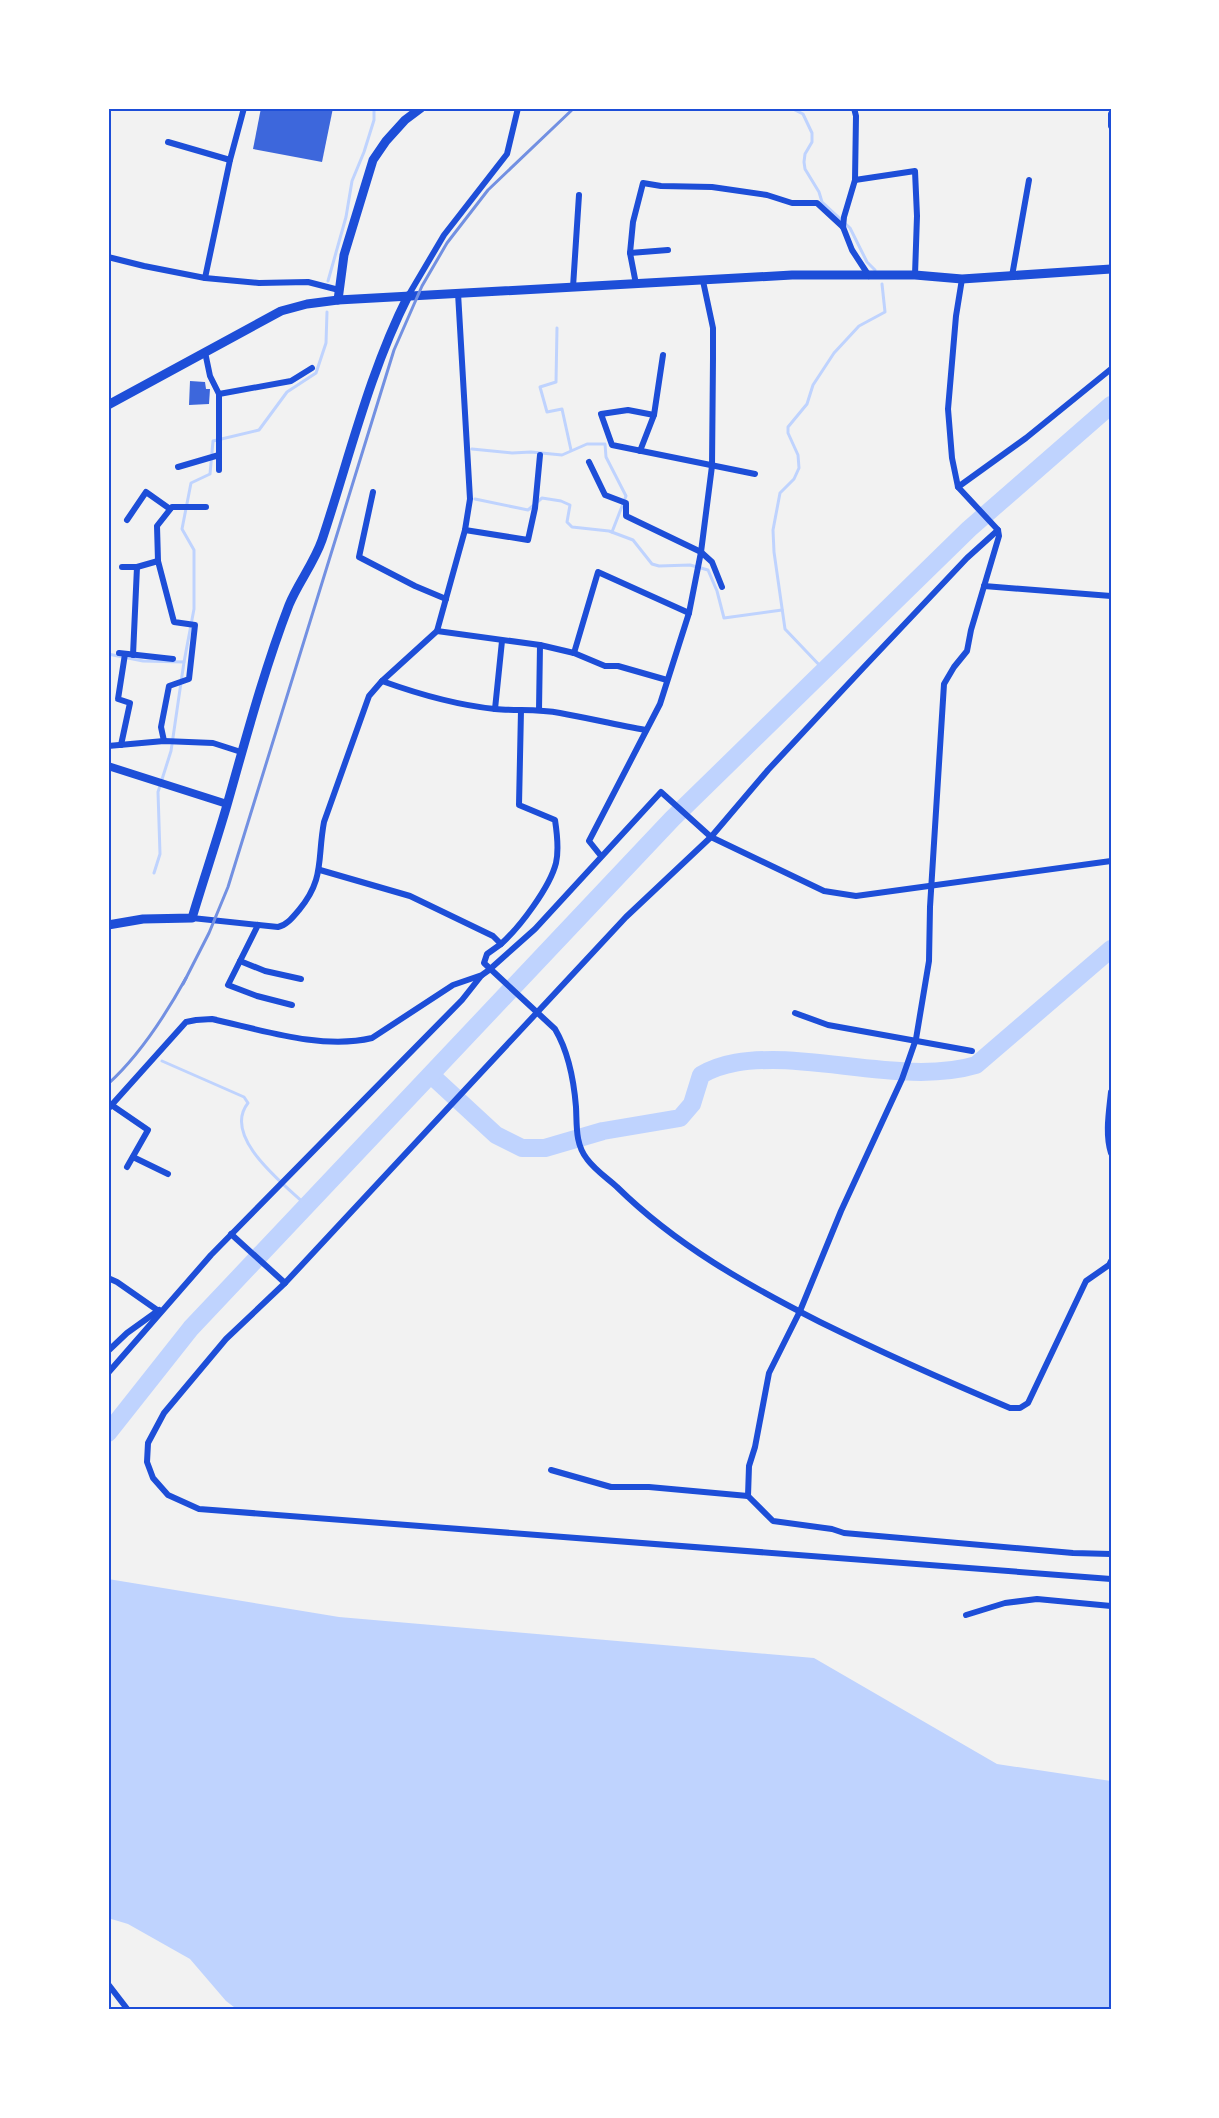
<svg xmlns="http://www.w3.org/2000/svg" width="1219" height="2118" font-family="'DM Sans',sans-serif">
<rect width="100%" height="100%" fill="#f2f2f2"/>
<!-- water -->
<path fill="#bfd3fe" d="M108,1579L339,1617L814,1658L997,1764L1111,1781V2010H238L226,2001L190,1959L128,1924L108,1918Z"/>
<g fill="none" stroke-linecap="round" stroke-linejoin="round">
<!-- stream -->
<g stroke="#bfd3fe" stroke-width="3">
<path d="M791,108L803,114L812,133V142L805,154L804,162L805,169L819,192L822,202L850,228L867,262L875,270"/>
<path d="M328,281L346,217L352,181L364,152L374,120V108"/>
<path d="M557,328L556,382L540,387L547,412L562,409L571,450"/>
<path d="M472,449L512,453L531,452L562,455L587,444H605L606,457L626,496L612,532"/>
<path d="M475,499L528,510L542,498L561,501L570,505L567,522L572,527L609,531L633,540L652,564L659,566L690,565L708,570L717,591L724,618L782,610"/>
<path d="M108,654L143,661L184,662L171,751L158,792L160,854L154,873"/>
<path d="M184,662L194,609V550L182,529L191,483L210,474L213,441L259,430L287,392L316,373L326,343L327,312"/>
<path d="M824,670L785,629L774,552L773,530L780,493L794,479L799,468L798,455L788,433V427L807,404L813,385L834,353L859,326L885,312L882,284"/>
<path d="M162,1061L244,1097L248,1103C221,1137 285,1185 307,1206"/>
</g>
<!-- river -->
<g stroke="#bfd3fe" stroke-width="18">
<path d="M431,1075L496,1135L522,1148H545L603,1131L680,1118L692,1104L701,1075C723,1062 748,1060 773,1060C836,1060 916,1083 976,1065L1111,949"/>
<path d="M108,1433L191,1328L672,819L969,529L1111,405"/>
</g>
</g>
<!-- building -->
<g fill="#3d67dc">
<path d="M261,108H333L322,162L253,149Z"/>
<path d="M190,381L205,382L206,389H210L209,404L189,405Z"/>
</g>
<g fill="none" stroke-linecap="round" stroke-linejoin="round">
<!-- minor -->
<g stroke="#1d4ed8" stroke-width="6">
<path d="M854,108L856,116L855,180L844,217L843,227L852,250L869,276"/>
<path d="M1111,114V126"/>
<path d="M168,142L230,160"/>
<path d="M855,180L915,171L917,216L915,275"/>
<path d="M630,253L668,250"/>
<path d="M108,257L144,266L205,278L259,283L308,282L339,290"/>
<path d="M1012,276L1029,180"/>
<path d="M205,278L230,160L244,108"/>
<path d="M636,284L630,253L633,222L643,183L661,186L712,187L767,195L792,203H817L843,227"/>
<path d="M573,287L579,195"/>
<path d="M408,296L444,235L507,154L518,108"/>
<path d="M205,352L210,376L219,394V470"/>
<path d="M219,394L291,381L312,368"/>
<path d="M654,415L628,410L601,414L612,445L755,474"/>
<path d="M640,451L654,415L663,355"/>
<path d="M589,462L605,495L626,503V516L701,552L712,562L722,587"/>
<path d="M178,467L219,455"/>
<path d="M958,487L1026,438L1111,369"/>
<path d="M373,492L359,557L415,586L446,599"/>
<path d="M127,520L146,492L170,509"/>
<path d="M465,530L528,540L535,508L540,455"/>
<path d="M998,530L967,558L864,667L768,770L711,837L626,917L285,1283L226,1339L164,1413L148,1443L147,1462L153,1478L168,1495L199,1509L1111,1579"/>
<path d="M122,567H137L158,561"/>
<path d="M984,586L1111,596"/>
<path d="M437,631L540,645L574,653L605,666H618L667,680"/>
<path d="M119,653L173,659"/>
<path d="M574,653L598,572L689,613"/>
<path d="M133,655L137,567"/>
<path d="M382,681C418,694 456,705 495,709C516,711 538,709 560,713C588,718 617,725 646,730"/>
<path d="M495,709L502,641"/>
<path d="M539,710L540,645"/>
<path d="M164,741L161,727L169,686L189,679L195,625L174,622L158,561L157,526L172,507H206"/>
<path d="M121,745L130,703L118,699L125,654"/>
<path d="M108,746L164,741L213,743L241,752"/>
<path d="M601,856L589,841L660,704L689,613L701,552L712,466L713,358V328L703,281"/>
<path d="M108,861V899"/>
<path d="M320,870L410,896L493,936L501,944L487,954L484,963L555,1029C568,1051 574,1082 576,1107C577,1125 575,1144 587,1159C595,1170 607,1178 617,1187C676,1245 747,1285 820,1322C883,1353 946,1381 1010,1408H1020L1028,1403L1086,1281L1109,1265L1111,1261"/>
<path d="M192,918L278,927C287,925 293,917 299,910C325,879 317,859 324,822L369,696L382,681L437,631L465,530L470,499L458,293"/>
<path d="M258,925L228,985L257,996L292,1005"/>
<path d="M501,944C520,927 550,887 556,863C559,850 557,833 555,820L519,805L521,710"/>
<path d="M240,961L265,971L301,979"/>
<path d="M795,1013L828,1025L972,1051"/>
<path d="M1111,1092C1109,1112 1105,1134 1111,1153"/>
<path d="M113,1106L148,1130L127,1167"/>
<path d="M108,1109L186,1022L196,1020L212,1019C262,1030 322,1050 372,1038L453,985L482,975L489,970L535,929L661,792L711,837L824,891L856,896L1111,861"/>
<path d="M133,1157L168,1174"/>
<path d="M231,1234L285,1283"/>
<path d="M108,1278L117,1282L160,1312"/>
<path d="M108,1351L127,1333L159,1310"/>
<path d="M108,1373L211,1255L462,1000L481,976"/>
<path d="M551,1470L611,1487H649L748,1496L773,1521L832,1529L844,1533L1073,1553L1111,1554"/>
<path d="M748,1496L749,1466L755,1447L769,1373L800,1311L841,1211L902,1079L916,1039L929,961L930,907L944,684L954,667L967,651L971,630L999,536L998,530L958,487L952,458L948,409L956,316L962,279"/>
<path d="M966,1615L1005,1603L1037,1599L1111,1606"/>
<path d="M108,1984L128,2010"/>
</g>
<!-- tertiary -->
<path stroke="#1d4ed8" stroke-width="8" d="M108,766L227,804"/>
<!-- secondary -->
<g stroke="#1d4ed8" stroke-width="9">
<path d="M338,300L344,255L373,160L386,141L405,120L421,108"/>
<path d="M108,925L143,919L192,918C203,881 216,843 227,805C246,738 264,670 289,605C298,583 314,563 322,540C349,459 369,373 408,296"/>
</g>
<!-- primary -->
<path stroke="#1d4ed8" stroke-width="9" d="M108,405L281,311L307,304L338,300L792,275H915L962,279L1111,269"/>
<!-- rail -->
<g stroke="#7290e2" stroke-width="3">
<path d="M183,984L209,933L228,887L394,350L422,286L447,243L488,190L574,108"/>
<path d="M108,1084C140,1055 165,1016 186,978"/>
</g>
</g>
<!-- border -->
<rect width="1219" height="2118" fill="none" stroke="#ffffff" stroke-width="219"/>
<rect x="110" y="110" width="1000" height="1898" fill="none" stroke="#1d4ed8" stroke-width="2"/>
</svg>
